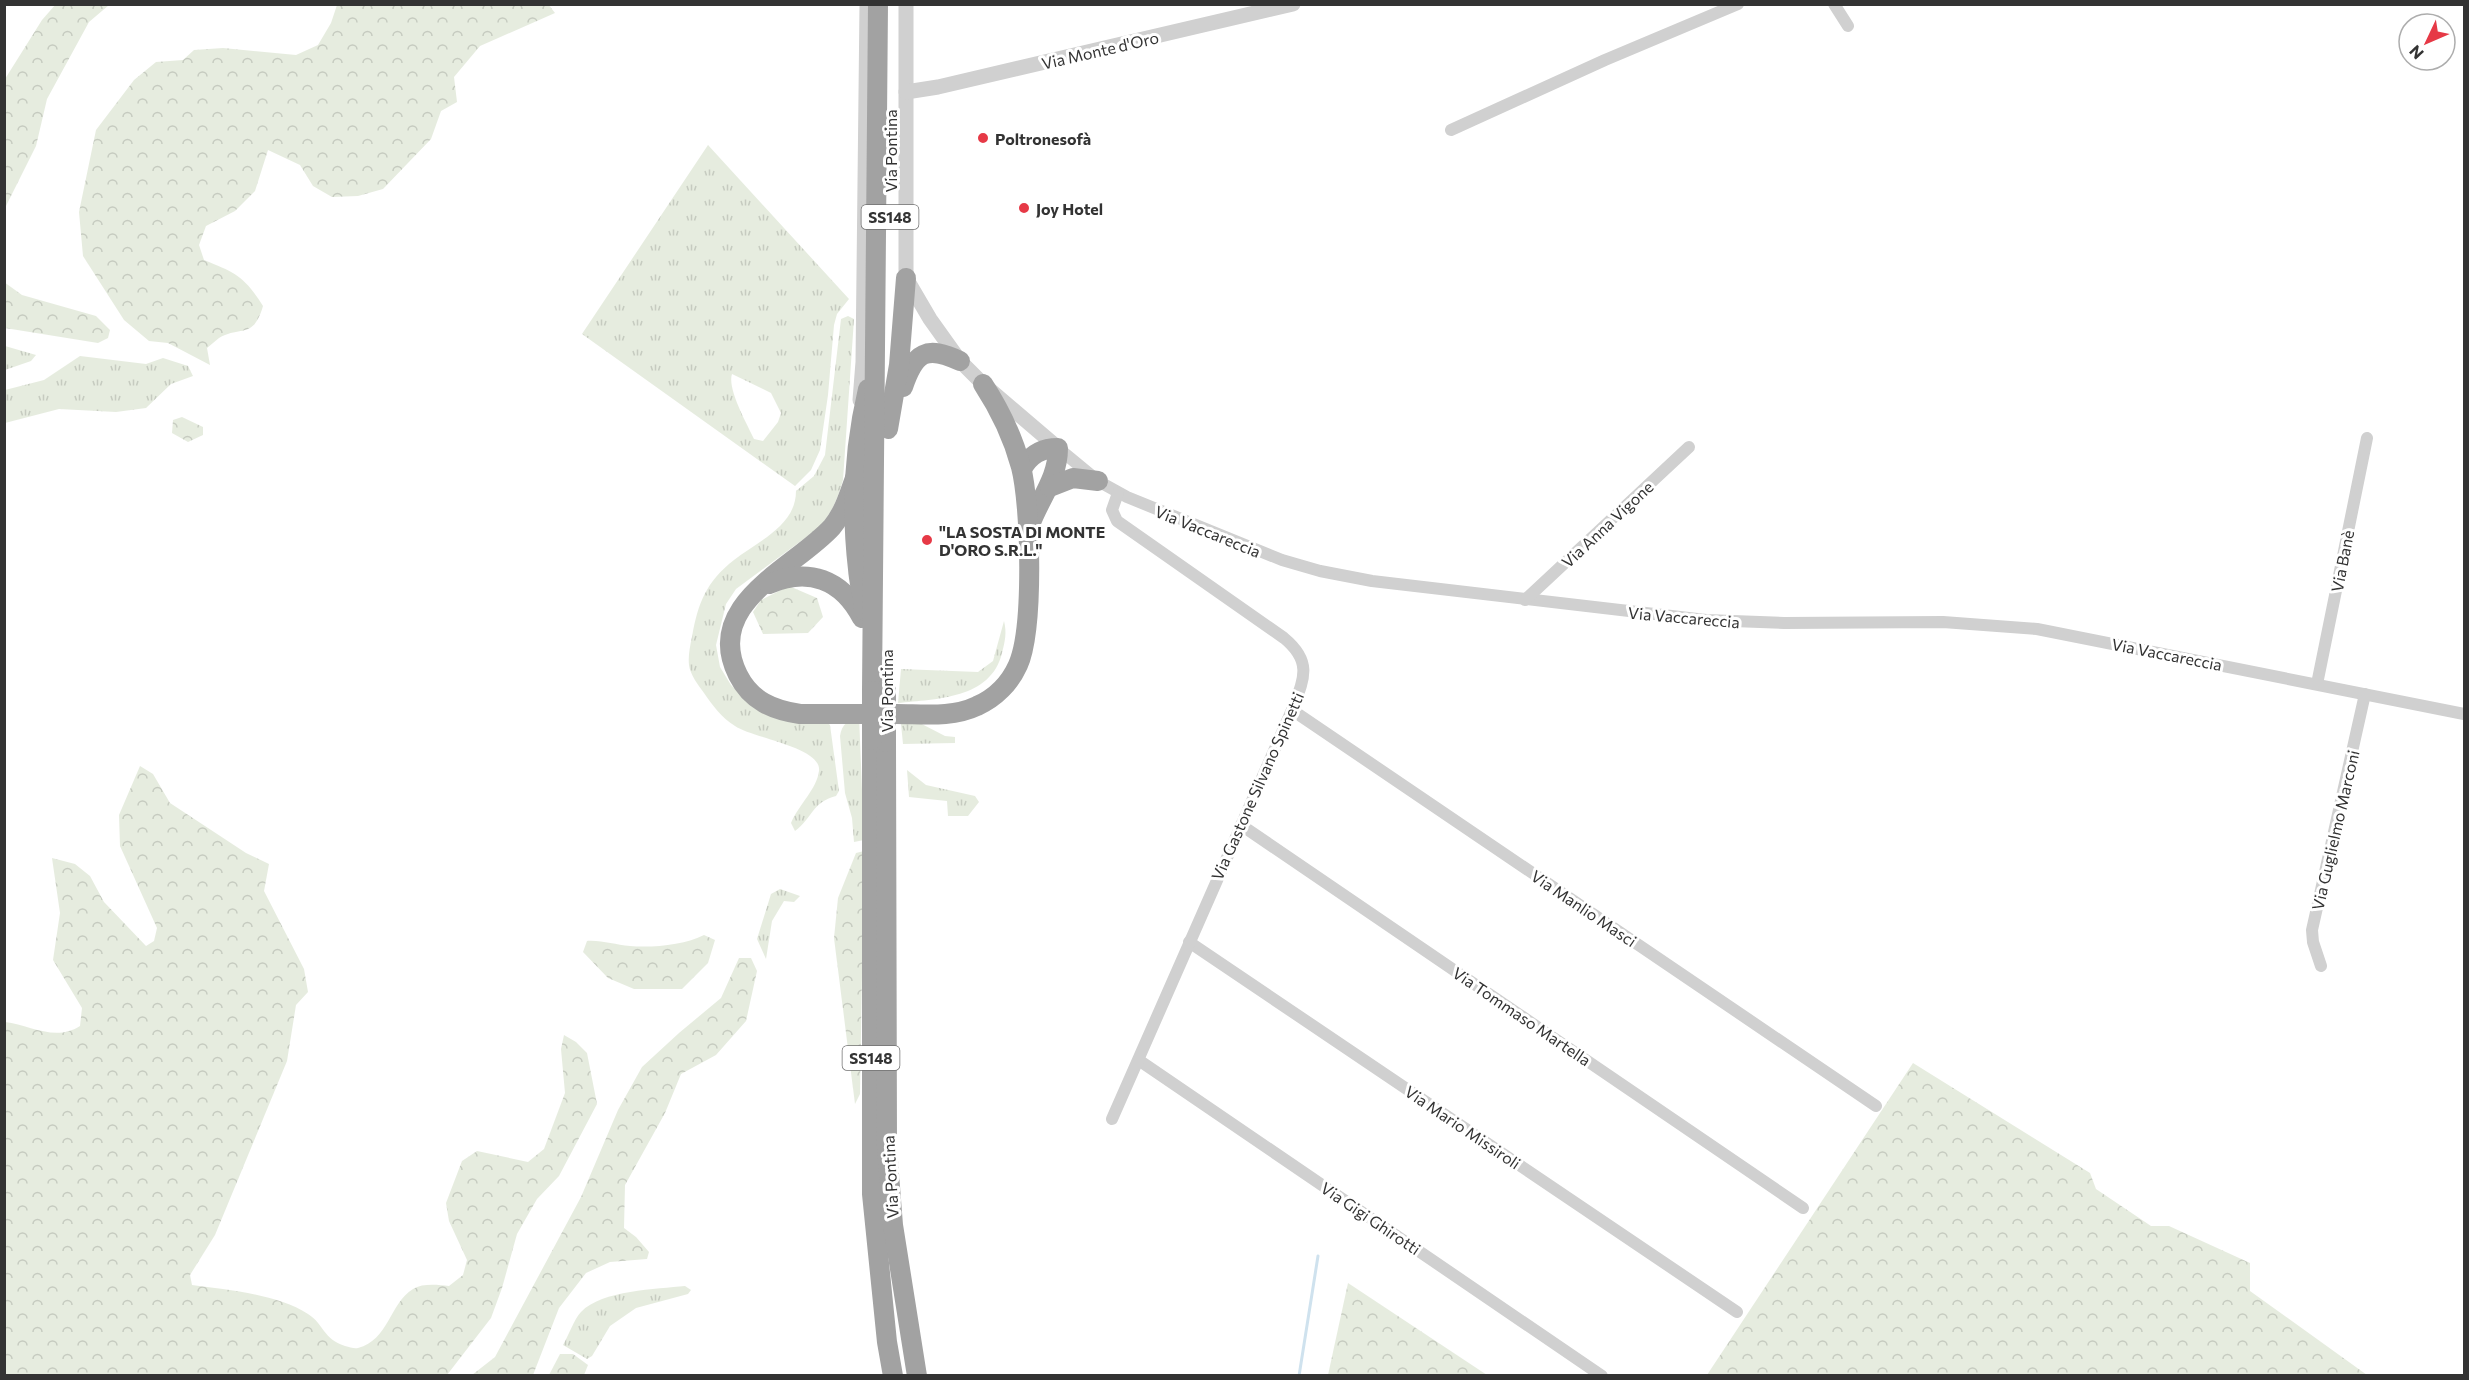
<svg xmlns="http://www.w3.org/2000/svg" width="2469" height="1380" font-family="Commissioner,sans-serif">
<defs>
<pattern id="grass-tufts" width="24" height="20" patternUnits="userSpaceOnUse" patternTransform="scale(1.5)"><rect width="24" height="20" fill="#e6ecdf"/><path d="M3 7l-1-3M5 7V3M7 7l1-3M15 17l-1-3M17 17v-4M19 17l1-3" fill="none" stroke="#c6cbc0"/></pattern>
<pattern id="forest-crowns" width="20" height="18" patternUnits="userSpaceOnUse" patternTransform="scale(1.5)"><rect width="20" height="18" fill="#e6ecdf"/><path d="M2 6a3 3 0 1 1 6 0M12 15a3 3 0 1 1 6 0" fill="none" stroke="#c6cbc0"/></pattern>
</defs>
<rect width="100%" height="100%" fill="#fff"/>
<!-- grass -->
<g fill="url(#grass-tufts)" fill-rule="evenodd">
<path d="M708,145L849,299L837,314L834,325L828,395L820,450L811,470L795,486L582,334ZM732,374L771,393L781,413L778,422L763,441L754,439C747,424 727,389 732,374Z"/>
<path d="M848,316L854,319L843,480C838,498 832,512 820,527L736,589L726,604L716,645L720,667L731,685L742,696L823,719L830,725L839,791L836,796C812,802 812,819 795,831L791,823C799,804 817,789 819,771C822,747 752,738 735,726C722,718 712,705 704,693C698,685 690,674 689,665C688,656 690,646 692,637C698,603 706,582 734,560C758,541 796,526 796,491L814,476L825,455L841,319Z"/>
<path d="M5,346L36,355L31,361L5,370Z"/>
<path d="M80,356L146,364L163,358L188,366L193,376L171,384L146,408L116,412L59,409L5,423V390L44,380Z"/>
<path d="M1004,621C1007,633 1005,641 1002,653C991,699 936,699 898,703L901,669L978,672L993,661Z"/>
<path d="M859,715L864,840L854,842L852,818L845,793L840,736C842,724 848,720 859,715Z"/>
<path d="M916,721L945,736L955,737V743L903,744L901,724Z"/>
<path d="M907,770L926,785L975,796L979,802L968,816H948L947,801L909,797Z"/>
<path d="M780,889L800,896L794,902L784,901L772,921L766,959L757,939L771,894Z"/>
<path d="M685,1286L691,1290L688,1294L636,1308L610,1326L592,1356L587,1359L563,1345C569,1335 574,1319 581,1312C602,1290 657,1289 685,1286Z"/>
</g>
<!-- forest -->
<g fill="url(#forest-crowns)">
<path d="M56,4L109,5L89,22L47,99L36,146L5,208V79L42,20Z"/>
<path d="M548,4L555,13L480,46L454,77L457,102L441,111L431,139L383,189L358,196L332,197L313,186L300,165L268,150L255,191L235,211L206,226L199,245L204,260C236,273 244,276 263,306C253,340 241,325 219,338C215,341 211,345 207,348L210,365L168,343L149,341L124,320L83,256L79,212L96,130L134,80L156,62L183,60L194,50L223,48L296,55L318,45L331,23L337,5Z"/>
<path d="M4,282L22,295L96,316L110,330L108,338L98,343L5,328Z"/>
<path d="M182,417L203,427V435L188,442L172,433L173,420Z"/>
<path d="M789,586L817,598L823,617L808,633L763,634L753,612L761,600Z"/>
<path d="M140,766L153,774L170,803L246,853L269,864L264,891L304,969L308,992L296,1005L287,1061L215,1235L190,1275L192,1285C228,1290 277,1294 308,1314C324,1324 323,1339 345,1346C350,1347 354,1349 358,1348C389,1340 389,1304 413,1289C423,1283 438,1285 449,1286L463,1275L467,1260L449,1221L446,1203L462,1161L477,1151L528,1162L544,1149L565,1093L561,1049L564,1035L576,1042L587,1053L597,1104L559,1176L537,1199L517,1234L502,1288L491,1318L447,1375H5V1022C30,1025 55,1042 80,1026L82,1008L53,960L60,913L52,858L75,864L90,876L104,902L146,946L154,941L157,928L120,846L119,815Z"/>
<path d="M864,851L860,1094L855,1104L834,938L838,898L856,853Z"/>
<path d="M704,935L715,940L708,963L682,989H634L608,978L583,952L587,941C602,940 615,945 630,946C652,948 685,945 704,935Z"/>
<path d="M739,958H751L757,971L746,1021L716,1055L681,1074L665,1113L625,1185L624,1228L636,1237L649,1252L647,1259L610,1262L586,1273L559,1308L533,1375H472L495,1357L581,1197L618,1110L642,1067L679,1033L721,998Z"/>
<path d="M1913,1063L2090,1173L2096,1189L2151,1226H2169L2250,1263V1291L2367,1375H1707Z"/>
<path d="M1348,1283L1487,1375H1328Z"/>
<path d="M560,1354H573L588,1365L584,1375H549Z"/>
</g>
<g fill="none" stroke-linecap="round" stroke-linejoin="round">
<!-- stream -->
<path stroke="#cfe2ee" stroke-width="3" d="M1299,1376L1318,1256"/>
<!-- minor -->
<g stroke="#d0d0d0" stroke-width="12">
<path d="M1834,4L1848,26"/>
<path d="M1451,130L1605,60L1738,4"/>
<path d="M1058,448L1098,481L1127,497L1282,560L1320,571L1372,581L1706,620L1784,623L1943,622L2037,629L2464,714"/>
<path d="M1525,600L1689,447"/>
<path d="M2317,684L2367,438"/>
<path d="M1292,710L1876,1106"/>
<path d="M1241,825L1803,1208"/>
<path d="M1189,942L1737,1312"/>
<path d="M2321,966L2313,942L2312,930L2365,694"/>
<path d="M1140,1061L1602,1376"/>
<path d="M1112,1119L1292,710C1304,679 1313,662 1284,638L1117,521L1112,510L1118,493"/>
</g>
<!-- tertiary -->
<g stroke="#d0d0d0" stroke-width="15">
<path d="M906,4V278L930,319L960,361L983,384L1058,448"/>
<path d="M906,92L938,87L1293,4"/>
<path d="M860,400L863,362L867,4"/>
</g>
<!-- trunk -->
<g stroke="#a2a2a2" stroke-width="20">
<path d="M903,387C915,352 926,345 960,361"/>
<path d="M888,429L899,365L906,278"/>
<path d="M1022,469C1030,455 1041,448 1058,448C1058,478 1040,498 1030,525"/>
<path d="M855,478C849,495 844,512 832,527C795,568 702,603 738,675C751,701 773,710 800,714C832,714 864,714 896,714C923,714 952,718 977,706C995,698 1010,683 1018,665C1034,629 1031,506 1021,467C1013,437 1000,410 983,384"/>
<path d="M1050,487L1073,478L1098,481"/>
<path d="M769,584C808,567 842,579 862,618"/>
<path d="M864,610C863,596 859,583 858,569C851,509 854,448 868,389"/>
<path d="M872,691L878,4"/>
<path d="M872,740V1194L887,1342L893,1376"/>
<path d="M886,742L887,1148L893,1225L917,1376"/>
</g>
<!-- trunk-bridge -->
<g stroke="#a2a2a2" stroke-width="20">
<path d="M886,689V742"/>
<path d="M872,740V691"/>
</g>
</g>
<!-- markers -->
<g fill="#e63946" stroke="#fff" stroke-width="2">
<circle cx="983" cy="138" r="6"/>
<circle cx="1024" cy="208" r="6"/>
<circle cx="927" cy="540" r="6"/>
</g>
<g text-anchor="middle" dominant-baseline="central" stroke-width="6" stroke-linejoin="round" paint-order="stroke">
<!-- shield labels -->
<g fill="#fff" stroke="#707070" stroke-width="1.5">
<rect x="861.5" y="205" width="57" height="24" rx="4.5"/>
<rect x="842.5" y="1046" width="57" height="24" rx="4.5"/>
</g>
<g font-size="15" font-weight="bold" fill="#333">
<text x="890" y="217">SS148</text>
<text x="871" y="1058">SS148</text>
</g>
<!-- street labels -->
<g font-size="16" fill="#333" stroke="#fff">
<text transform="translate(1100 50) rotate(-13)">Via Monte d'Oro</text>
<text transform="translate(890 151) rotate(-90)">Via Pontina</text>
<text transform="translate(1607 524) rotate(-43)">Via Anna Vigone</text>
<text transform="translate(1208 531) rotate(22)">Via Vaccareccia</text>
<text transform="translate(2342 561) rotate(-79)">Via Banè</text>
<text transform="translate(1684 617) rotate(5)">Via Vaccareccia</text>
<text transform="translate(2167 654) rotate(11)">Via Vaccareccia</text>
<text transform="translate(886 691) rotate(-90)">Via Pontina</text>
<text transform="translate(1257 786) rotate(-66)">Via Gastone Silvano Spinetti</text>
<text transform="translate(2335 830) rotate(-77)">Via Guglielmo Marconi</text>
<text transform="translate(1584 908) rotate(34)">Via Manlio Masci</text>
<text transform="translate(1522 1016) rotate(34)">Via Tommaso Martella</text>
<text transform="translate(1463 1127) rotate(34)">Via Mario Missiroli</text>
<text transform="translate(890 1177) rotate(-93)">Via Pontina</text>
<text transform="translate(1371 1218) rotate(34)">Via Gigi Ghirotti</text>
</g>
<!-- poi labels -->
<g font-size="16" font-weight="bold" fill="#333" stroke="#fff" text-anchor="start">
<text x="995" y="138">Poltronesofà</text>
<text x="1036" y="208">Joy Hotel</text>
<text x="939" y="531">"LA SOSTA DI MONTE<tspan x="939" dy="18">D'ORO S.R.L."</tspan></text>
</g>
</g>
<!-- border -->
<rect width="2469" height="1380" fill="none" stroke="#333333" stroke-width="12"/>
<!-- north arrow -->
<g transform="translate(2427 42) rotate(226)"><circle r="28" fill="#ffffff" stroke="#adadad" stroke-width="1.5"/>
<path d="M0-4.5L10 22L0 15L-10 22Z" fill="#e63946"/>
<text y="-9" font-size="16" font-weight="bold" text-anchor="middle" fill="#333333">N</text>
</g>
</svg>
